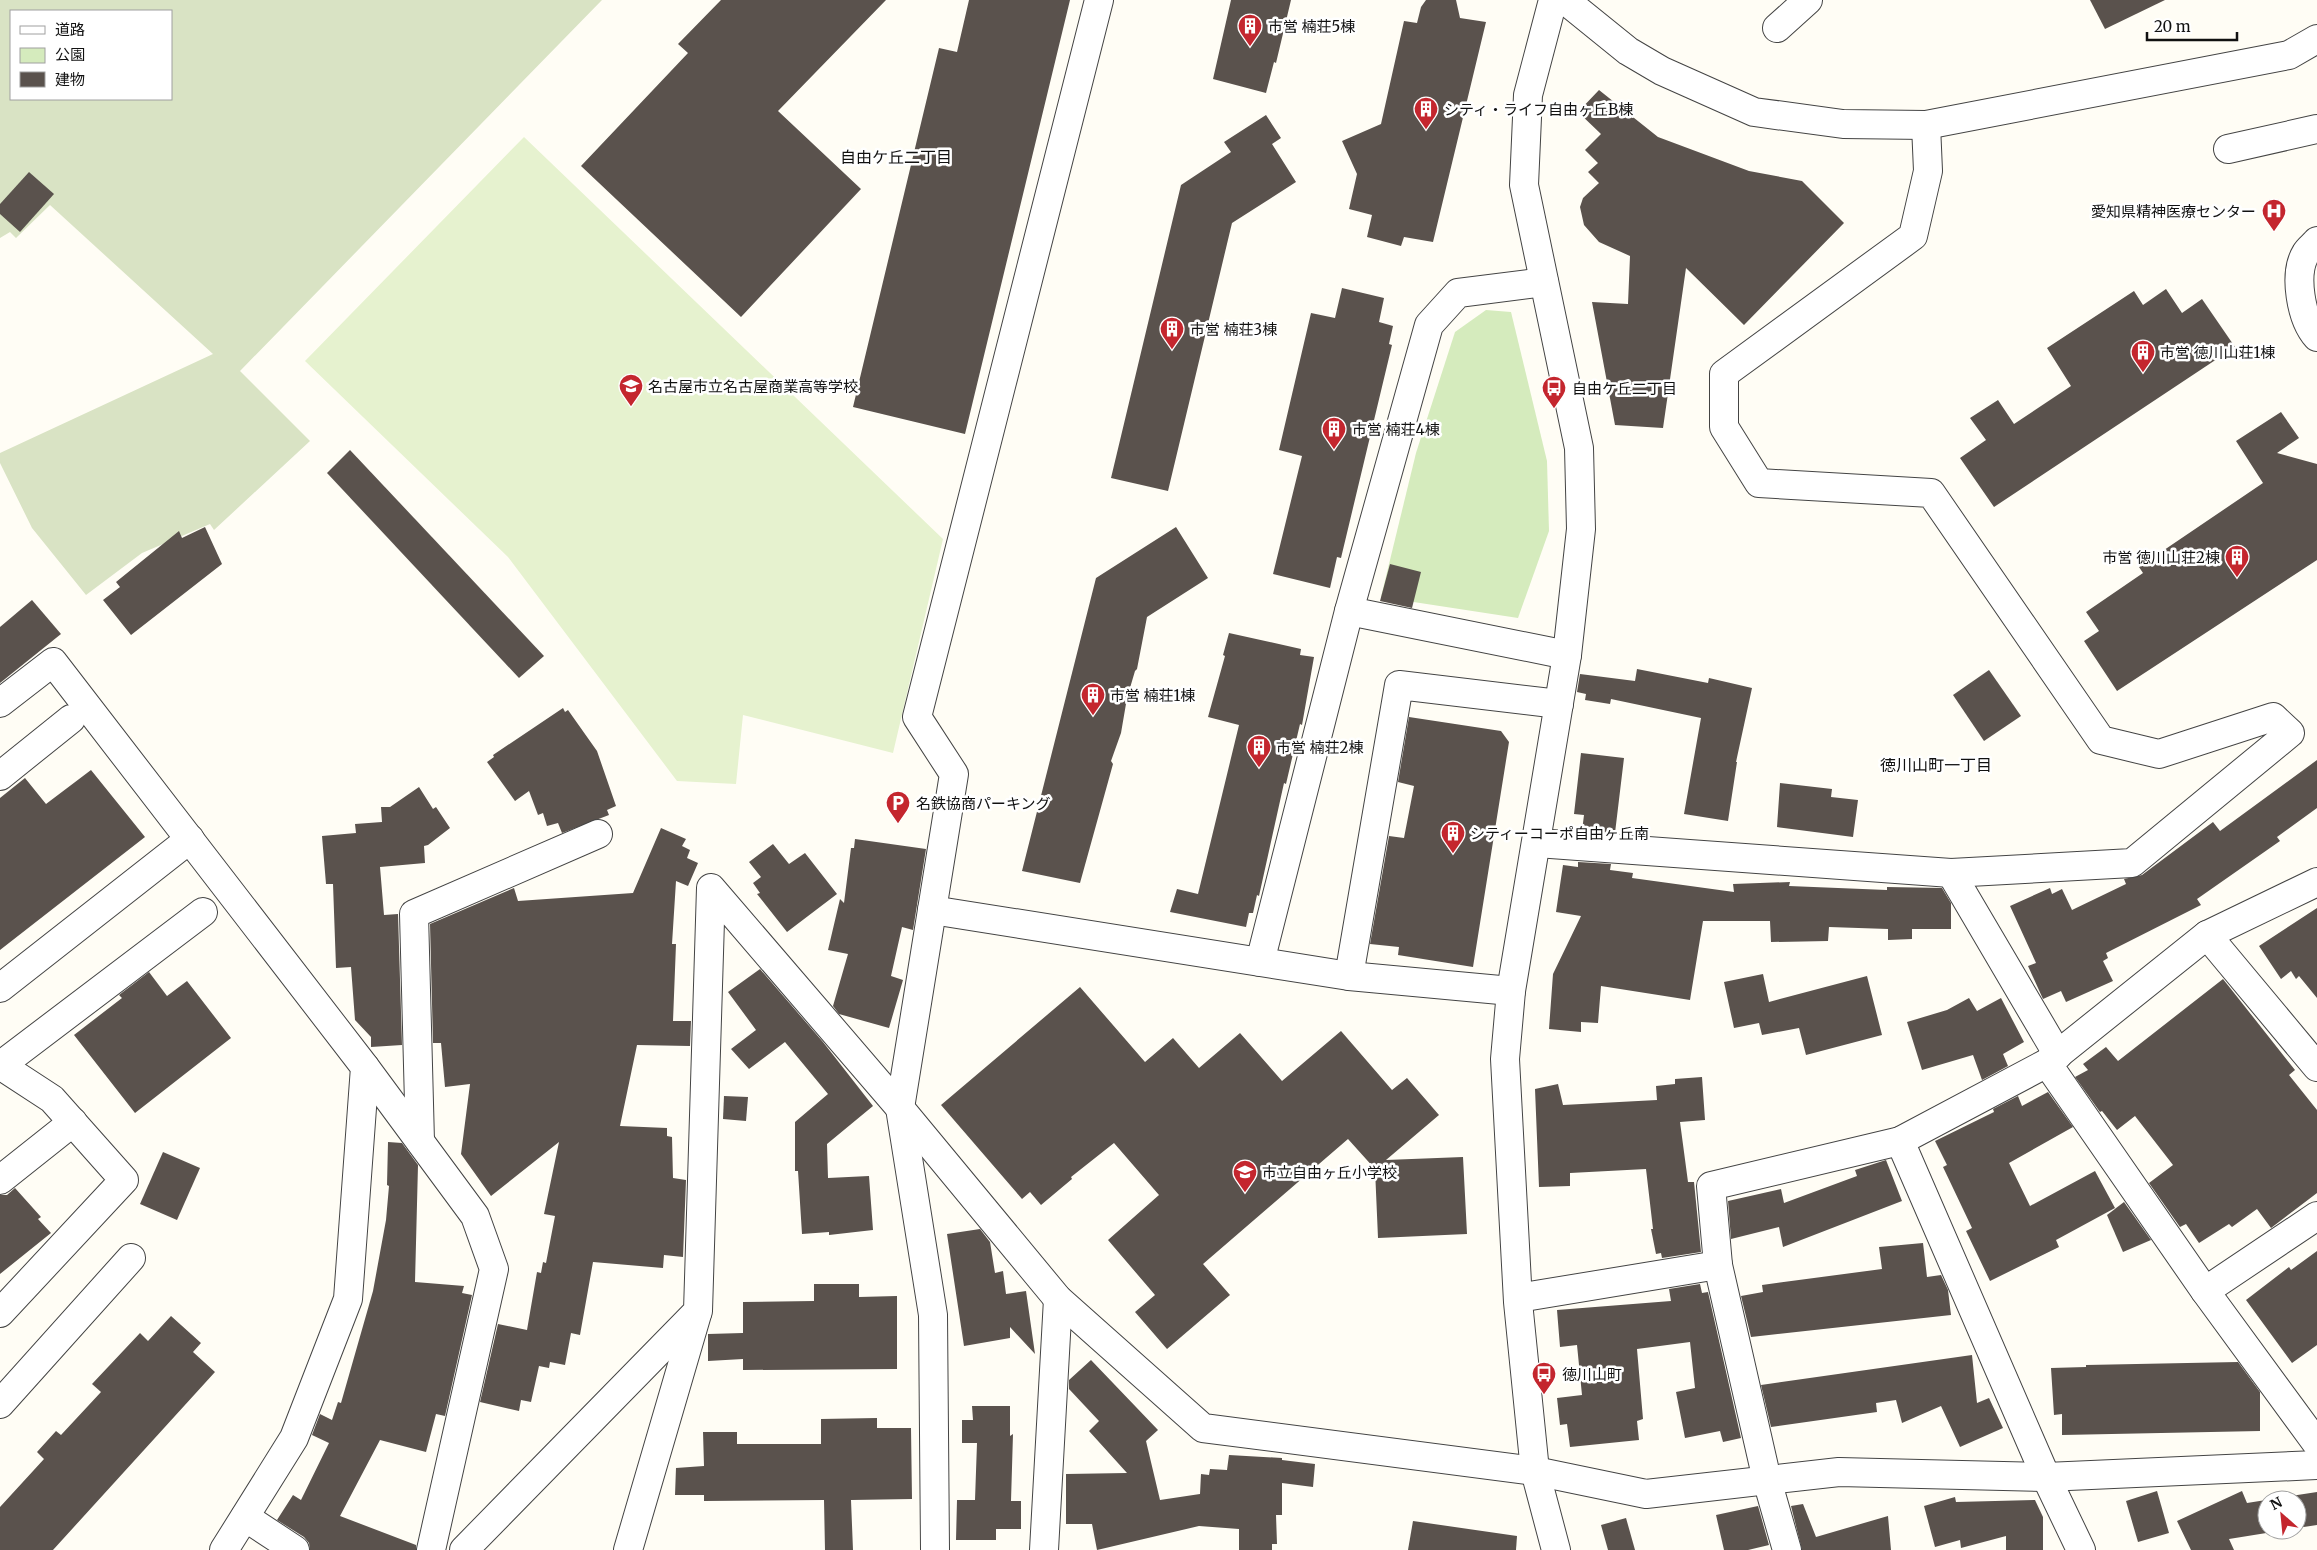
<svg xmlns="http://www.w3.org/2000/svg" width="2317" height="1550" font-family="Merriweather,'Noto Sans JP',serif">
<rect width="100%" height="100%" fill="#fffdf5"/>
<!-- green -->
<path fill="#d5ebbd" d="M1486,310L1511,312L1547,461L1549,531L1518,618L1381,597L1416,453L1455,332Z"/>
<!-- cemetery -->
<path fill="#d9e3c4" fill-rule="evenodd" d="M0,0H602L240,371L310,441L214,530L210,524L142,553L86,595L32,528L0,463V453L213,354L50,205L16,238L10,232L0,238ZM11,11H171V99H11Z"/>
<!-- pitch -->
<path fill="#e6f2cf" d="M524,137L943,539L893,753L743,715L736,784L677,781L508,557L305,361Z"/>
<!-- building -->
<g fill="#5a524d">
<path d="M721,0H886L778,111L861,189L741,317L581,166L688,53L678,44Z"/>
<path d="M969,0H1070L965,434L853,407L939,48L957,52Z"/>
<path d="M1231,0H1291L1276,63L1274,62L1266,93L1213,79Z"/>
<path d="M1426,0H1456L1460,18L1486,22L1433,242L1404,237L1401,246L1367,237L1372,215L1349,209L1357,174L1342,141L1381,124L1404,21L1417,23L1421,7Z"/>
<path d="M2090,0H2165L2105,29Z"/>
<path d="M1599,90L1658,137L1749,171L1802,181L1844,223L1744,325L1686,268L1663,428L1615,425L1592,302L1628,304L1630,256L1599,242L1584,225L1580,207L1583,198L1599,183L1588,172L1598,163L1585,150L1601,134L1578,112Z"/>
<path d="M1266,115L1281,138L1272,144L1296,182L1232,223L1168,491L1111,478L1181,185L1231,152L1224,142Z"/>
<path d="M29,172L54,194L20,232L0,214V204Z"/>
<path d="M1342,288L1384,298L1379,322L1393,326L1389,344L1392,345L1341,558L1337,557L1330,588L1273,574L1302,456L1279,450L1311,313L1335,318Z"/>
<path d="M2166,289L2182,313L2202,299L2235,347L1994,507L1960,458L1986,440L1970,418L1998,400L2014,424L2071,386L2047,348L2134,291L2143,305Z"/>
<path d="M2281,412L2299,438L2277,453L2317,464V560L2117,691L2084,641L2099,631L2086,612L2143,573L2139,567L2263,483L2236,441Z"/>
<path d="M350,450L544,656L519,678L327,473Z"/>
<path d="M205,527L222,564L131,635L103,600L120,587L116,582L179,531L182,538Z"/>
<path d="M1176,527L1208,578L1147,617L1137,669L1135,671L1127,698L1121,733L1111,761L1113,764L1080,883L1022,871L1096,578Z"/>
<path d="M1390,564L1421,572L1412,608L1380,601Z"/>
<path d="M32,600L61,634L0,683V627Z"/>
<path d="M1229,633L1301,649L1300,655L1314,657L1302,725L1300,724L1286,784L1284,783L1259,896L1257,895L1253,913H1249L1246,927L1170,912L1177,889L1198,894L1239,725L1208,717L1225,656L1223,655Z"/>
<path d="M1637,669L1708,683L1709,678L1752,688L1736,762H1737L1728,821L1684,814L1701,718L1611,699L1610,704L1585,700L1586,694L1577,692L1580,674L1635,681Z"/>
<path d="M1989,670L2021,716L1984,741L1953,695Z"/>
<path d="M563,708L565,712L568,710L597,751L616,806L607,810L609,815L562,833L558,823L547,826L543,813L538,815L529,791L515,801L487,762L494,757L493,755Z"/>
<path d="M1409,717L1501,731L1509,742L1473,967L1398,955L1399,947L1370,944L1389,836L1404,838L1414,786L1398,782Z"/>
<path d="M1581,753L1624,758L1615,833L1582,831L1584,815L1574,814Z"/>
<path d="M2317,760V808L2277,837L2280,841L2197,899L2201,905L2106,953L2108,958L2103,961L2113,981L2066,1002L2061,991L2043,999L2028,966L2036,963L2010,906L2050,888L2052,894L2062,889L2072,910L2126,884L2124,879L2142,875L2213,822L2220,831Z"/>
<path d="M91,770L145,837L0,950V798L25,778L46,804Z"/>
<path d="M1780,783L1832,789L1831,797L1858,800L1853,837L1777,827Z"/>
<path d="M419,787L433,809L436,807L450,828L428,845L424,846L425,863L380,867L384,915L398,914L402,1045L371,1047V1037L355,1020L351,967L336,968L333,884H326L322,836L356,833L355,824L382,822L381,807H390Z"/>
<path d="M661,828L686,839L682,846L690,850L687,858L698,863L688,886L676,881L672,944H676L673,1021H691L690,1046L637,1045L620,1126L667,1128V1136L672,1137L673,1178L686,1180L683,1257L664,1255L663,1268L593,1262L580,1335L571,1333L565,1365L550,1362L549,1368L539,1366L531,1402L521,1400L519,1411L480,1402L498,1324L527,1330L537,1272L541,1273L543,1262L546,1263L555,1216L544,1214L559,1142L491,1196L461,1154L470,1084L445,1087L441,1043H433L430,924L514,888L518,901L633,893Z"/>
<path d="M855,839L926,849L913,930L902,927L891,976L903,980L889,1028L839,1014L833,1006L848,954L828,950L840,899L844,903L851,848H854Z"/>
<path d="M773,844L789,864L805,853L837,894L787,932L757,894L760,893L753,883L761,877L749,862Z"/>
<path d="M1578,862L1611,864L1610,870L1633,873L1632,878L1734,892L1733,884L1790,882L1789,886L1887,890V887L1942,888L1951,903V929H1912V939L1888,940V929L1829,927L1828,941L1771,942L1770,921H1703L1690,1000L1601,986L1598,1023L1581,1022V1032L1549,1029L1553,974L1581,916L1556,912L1563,865L1578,867Z"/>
<path d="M2317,908V998L2299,976L2296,979L2291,971L2281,979L2259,946Z"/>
<path d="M760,969L823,1042L873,1106L827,1144L828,1178L869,1176L873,1230L829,1235V1232L802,1234L798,1171H795V1122L828,1094L785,1042L749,1069L731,1049L756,1030L728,992Z"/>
<path d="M149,972L167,996L187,981L231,1038L135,1113L74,1035L122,998L119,995Z"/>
<path d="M1763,974L1769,1002L1867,976L1882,1035L1806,1055L1799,1028L1762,1035L1759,1023L1734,1028L1724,982Z"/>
<path d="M2223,979L2295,1070L2289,1075L2317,1110V1193L2271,1228L2257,1209L2232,1227L2229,1224L2199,1243L2186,1224L2180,1227L2149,1183L2173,1165L2135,1116L2117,1130L2102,1111L2100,1112L2075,1077L2088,1070L2083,1064L2106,1047L2118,1061Z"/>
<path d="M1080,987L1145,1062L1173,1038L1199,1068L1240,1033L1282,1081L1341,1031L1392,1090L1407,1078L1439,1115L1386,1160L1463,1157L1467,1234L1378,1238L1375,1169L1348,1139L1203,1264L1230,1295L1167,1349L1135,1312L1155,1295L1108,1240L1159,1195L1114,1143L1071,1177L1072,1179L1041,1205L1030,1192L1022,1199L941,1105Z"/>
<path d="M1969,998L1977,1011L2001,998L2024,1042L2003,1054L2008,1066L1982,1080L1973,1055L1922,1070L1907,1022L1947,1010Z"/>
<path d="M1702,1077L1705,1120L1680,1122L1688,1182H1694L1701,1252L1662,1258L1661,1253L1656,1254L1651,1229H1653L1646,1169L1570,1173V1186L1539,1187L1535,1089L1558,1084L1563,1105L1657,1100L1656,1086L1675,1084V1079Z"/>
<path d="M2048,1092L2073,1127L2009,1163L2030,1206L2095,1171L2115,1208L2056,1240L2059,1247L1990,1281L1966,1231L1972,1228L1943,1167L1947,1165L1935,1141L1994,1112L1993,1109L2018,1096L2022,1106Z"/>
<path d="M724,1096L748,1097L746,1121L723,1119Z"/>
<path d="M388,1142L402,1143L418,1165L415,1282L464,1286L462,1293L472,1295L445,1416L436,1414L426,1452L380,1440L340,1516L416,1545V1550H310L309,1543L304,1537L277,1520L293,1495L301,1500L329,1443L312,1435L320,1414L332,1420L338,1402L341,1403L373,1291L386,1220L389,1186L387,1185Z"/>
<path d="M163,1152L200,1168L177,1220L140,1204Z"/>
<path d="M1886,1160L1902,1201L1783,1247L1779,1227L1731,1239L1728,1201L1781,1189L1784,1203L1857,1176L1855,1170Z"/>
<path d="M15,1188L41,1217L38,1219L51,1233L0,1274V1195H7Z"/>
<path d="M2124,1202L2151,1240L2123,1252L2107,1215Z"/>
<path d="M980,1229L990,1242L995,1273L1003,1271L1006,1294L1026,1291L1035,1354L1010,1327V1338L964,1346L947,1234Z"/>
<path d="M1923,1243L1927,1277L1941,1275L1948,1290L1951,1315L1751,1337L1741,1296L1763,1292L1762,1285L1882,1269L1879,1247Z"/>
<path d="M2317,1251V1345L2292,1363L2246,1300L2289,1267L2291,1270Z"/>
<path d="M814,1284H859V1297L897,1296V1369L743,1370V1359L708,1361V1334L743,1333V1302L814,1301Z"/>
<path d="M1700,1284L1702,1293L1708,1292L1741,1438L1723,1442L1720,1431L1685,1438L1676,1392L1695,1388L1690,1342L1637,1349L1643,1419L1637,1421L1639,1440L1570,1447L1567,1424L1560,1425L1557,1398L1582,1395L1577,1345L1560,1347L1557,1310L1671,1301L1669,1289Z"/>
<path d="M171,1316L201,1343L193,1352L215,1372L53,1550H0V1507L44,1459L37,1452L56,1431L61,1435L101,1392L92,1384L140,1333L148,1341Z"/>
<path d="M1972,1355L1977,1403L1989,1398L2003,1428L1960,1447L1941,1406L1902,1423L1896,1400L1876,1403L1877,1412L1771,1427L1761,1385Z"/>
<path d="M1091,1360L1158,1430L1146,1441L1160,1500L1200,1494L1201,1474L1209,1475L1210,1469L1227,1470L1229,1455L1282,1458V1460L1315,1464L1313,1487L1282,1483V1515H1276L1277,1544H1272V1550H1239V1529L1199,1526L1097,1550L1092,1524H1066V1474L1127,1473L1089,1431L1099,1421L1069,1389V1380Z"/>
<path d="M2238,1362L2260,1392V1431L2062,1435V1414L2054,1415L2051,1368L2086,1367V1365Z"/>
<path d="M972,1406H1010V1436L1013,1434L1011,1501H1021V1529H996V1540H956L957,1500H975L977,1443H962V1420H973Z"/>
<path d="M877,1418V1428H911L912,1499L851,1500L853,1550H825L824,1500L704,1501V1495H675L676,1468L704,1466L703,1432H737V1444H821V1419Z"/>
<path d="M2157,1491L2169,1533L2138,1542L2126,1501Z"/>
<path d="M2242,1491L2247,1503L2317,1492V1525L2297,1528V1500H2267V1530H2285L2229,1539L2234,1550H2191L2177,1521Z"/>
<path d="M1955,1497L1956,1502L2035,1500L2043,1517V1550H2006V1536L1961,1548L1960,1540L1935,1547L1924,1506Z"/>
<path d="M1803,1504L1816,1537L1888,1516L1891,1550H1802L1791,1506Z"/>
<path d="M1758,1506L1769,1545L1748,1550H1724L1716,1515Z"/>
<path d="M1626,1518L1635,1550H1608L1601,1525Z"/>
<path d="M1413,1521L1517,1536L1516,1550H1408Z"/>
</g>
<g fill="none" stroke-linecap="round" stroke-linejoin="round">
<defs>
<g id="minor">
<path d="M1553,0L1528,95L1524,185L1579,448L1581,529L1567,655L1511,991L1505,1059L1518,1302L1535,1471L1556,1550"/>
<path d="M1565,0L1628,51L1662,71L1754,112L1843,124L1926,125L2289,55L2317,39"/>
<path d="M1777,28L1808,0"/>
<path d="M2228,149L2317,129"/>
<path d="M2317,241C2314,245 2308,249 2306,253C2293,274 2301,319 2317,337"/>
<path d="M1349,611L1567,655"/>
<path d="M0,703L53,662L365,1067L348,1299L294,1438L224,1550"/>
<path d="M0,776L71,719"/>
<path d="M1537,843L1951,873L2132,863L2290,733L2273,717L2159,754L2101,740L1931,493L1759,483L1724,427V374L1913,236L1928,171L1926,125"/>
<path d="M1951,873L2058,1055"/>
<path d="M932,910L1349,976L1511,991"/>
<path d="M2207,935L2317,1067"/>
<path d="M1260,962L1349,611L1429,325L1458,293L1544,282"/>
<path d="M1349,976L1399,685L1559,704"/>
<path d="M0,988L190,839"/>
<path d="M2047,1063L2205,1291L2317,1444"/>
<path d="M0,1065L52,1099L124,1180L0,1313"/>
<path d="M1,1065L203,912"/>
<path d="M365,1067L475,1216L494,1269L431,1550"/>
<path d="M420,1141L414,914L598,834"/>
<path d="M1900,1141L2046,1477L2081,1550"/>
<path d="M0,1180L73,1122"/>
<path d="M2205,1291L2317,1216"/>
<path d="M1518,1298L1718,1265"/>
<path d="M0,1404L131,1258"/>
<path d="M245,1517L295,1550"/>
<path d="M464,1550L698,1311L711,888L900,1108L1058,1299L1203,1428L1535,1471L1646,1494L1839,1472L2046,1477L2317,1465"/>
<path d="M628,1550L697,1314"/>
<path d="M935,1550L933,1315L900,1108L954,774L917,717L1099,0"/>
<path d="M1044,1550L1058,1299"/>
<path d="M1787,1550L1767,1480L1718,1265L1711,1186L1900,1141L2047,1063L2207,935L2317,882"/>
</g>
</defs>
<!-- minor casing -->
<use href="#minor" stroke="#444" stroke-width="30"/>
<!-- minor -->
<use href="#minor" stroke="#fff" stroke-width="28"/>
</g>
<!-- icons -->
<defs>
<symbol id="building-pin" viewBox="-11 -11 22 30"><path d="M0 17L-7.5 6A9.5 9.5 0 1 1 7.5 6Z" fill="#c4262e" stroke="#fff"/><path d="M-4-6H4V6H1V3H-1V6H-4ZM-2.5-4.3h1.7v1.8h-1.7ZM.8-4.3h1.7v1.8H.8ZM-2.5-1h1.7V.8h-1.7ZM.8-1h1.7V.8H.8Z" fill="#fff"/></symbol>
<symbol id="hospital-pin" viewBox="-11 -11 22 30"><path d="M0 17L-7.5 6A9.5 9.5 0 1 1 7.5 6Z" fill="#c4262e" stroke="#fff"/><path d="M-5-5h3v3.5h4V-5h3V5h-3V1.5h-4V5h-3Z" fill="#fff"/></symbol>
<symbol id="school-pin" viewBox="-11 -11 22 30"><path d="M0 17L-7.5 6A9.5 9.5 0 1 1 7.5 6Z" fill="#c4262e" stroke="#fff"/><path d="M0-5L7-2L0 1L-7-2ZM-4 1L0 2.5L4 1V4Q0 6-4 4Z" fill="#fff"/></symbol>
<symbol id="bus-pin" viewBox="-11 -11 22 30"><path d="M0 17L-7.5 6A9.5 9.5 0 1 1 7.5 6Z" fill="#c4262e" stroke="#fff"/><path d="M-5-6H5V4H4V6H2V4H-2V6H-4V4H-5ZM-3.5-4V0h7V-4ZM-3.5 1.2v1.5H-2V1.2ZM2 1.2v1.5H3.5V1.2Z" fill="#fff"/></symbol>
<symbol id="parking-pin" viewBox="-11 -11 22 30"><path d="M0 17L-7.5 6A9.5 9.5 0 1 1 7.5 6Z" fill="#c4262e" stroke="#fff"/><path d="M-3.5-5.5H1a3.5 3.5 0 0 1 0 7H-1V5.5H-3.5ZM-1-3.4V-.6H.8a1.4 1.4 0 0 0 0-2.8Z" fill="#fff"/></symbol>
</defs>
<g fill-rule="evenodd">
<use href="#building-pin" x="1236" y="12" width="28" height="38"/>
<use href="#building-pin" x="1412" y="95" width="28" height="38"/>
<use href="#hospital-pin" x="2260" y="197" width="28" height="38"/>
<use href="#building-pin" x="1158" y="315" width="28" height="38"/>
<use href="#building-pin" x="2129" y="338" width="28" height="38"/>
<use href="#school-pin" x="617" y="372" width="28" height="38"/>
<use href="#bus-pin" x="1540" y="374" width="28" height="38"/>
<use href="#building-pin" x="1320" y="415" width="28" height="38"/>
<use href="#building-pin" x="2223" y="543" width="28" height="38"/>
<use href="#building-pin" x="1079" y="681" width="28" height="38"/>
<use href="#building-pin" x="1245" y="733" width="28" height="38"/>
<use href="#parking-pin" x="884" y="789" width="28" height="38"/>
<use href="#building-pin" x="1439" y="819" width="28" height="38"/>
<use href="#school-pin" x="1231" y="1158" width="28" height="38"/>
<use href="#bus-pin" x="1530" y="1360" width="28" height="38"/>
</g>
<g text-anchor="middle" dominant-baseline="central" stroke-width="5" stroke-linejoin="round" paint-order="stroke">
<!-- poi labels -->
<g font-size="15" fill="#111" stroke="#fff" text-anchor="start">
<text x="1268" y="26">市営 楠荘5棟</text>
<text x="1444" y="109">シティ・ライフ自由ヶ丘B棟</text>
<text x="2256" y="211" text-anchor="end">愛知県精神医療センター</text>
<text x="1190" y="329">市営 楠荘3棟</text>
<text x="2160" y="352">市営 徳川山荘1棟</text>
<text x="648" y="386">名古屋市立名古屋商業高等学校</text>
<text x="1572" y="388">自由ケ丘二丁目</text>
<text x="1352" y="429">市営 楠荘4棟</text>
<text x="2220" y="557" text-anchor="end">市営 徳川山荘2棟</text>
<text x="1110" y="695">市営 楠荘1棟</text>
<text x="1276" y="747">市営 楠荘2棟</text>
<text x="916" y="803">名鉄協商パーキング</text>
<text x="1470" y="833">シティーコーポ自由ヶ丘南</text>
<text x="1262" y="1172">市立自由ヶ丘小学校</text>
<text x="1562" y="1374">徳川山町</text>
</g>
<!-- neighbourhood labels -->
<g font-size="16" fill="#111" stroke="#fff">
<text x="896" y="157">自由ケ丘二丁目</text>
<text x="1936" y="765">徳川山町一丁目</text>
</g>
</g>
<!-- legend -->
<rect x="10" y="10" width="162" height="90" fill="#ffffff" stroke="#a0a0a0"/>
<rect x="20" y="26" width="25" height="8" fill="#ffffff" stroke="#a0a0a0"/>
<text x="55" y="35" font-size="15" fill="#111111">道路</text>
<rect x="20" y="48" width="25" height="15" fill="#d5ebbd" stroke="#a0a0a0"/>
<text x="55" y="60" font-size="15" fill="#111111">公園</text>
<rect x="20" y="72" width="25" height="15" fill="#5a524d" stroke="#a0a0a0"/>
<text x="55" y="85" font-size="15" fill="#111111">建物</text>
<!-- north arrow -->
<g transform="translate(2282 1515) rotate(333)"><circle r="24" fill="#ffffff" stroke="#a0a0a0"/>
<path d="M0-4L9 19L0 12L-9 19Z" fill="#c4262e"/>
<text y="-8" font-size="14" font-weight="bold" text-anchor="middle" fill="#111111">N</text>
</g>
<!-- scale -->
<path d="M2147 32v8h90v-8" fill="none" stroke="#111111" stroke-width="2.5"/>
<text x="2154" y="32" font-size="15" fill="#111111" stroke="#ffffff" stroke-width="4" paint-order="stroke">20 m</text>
</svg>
